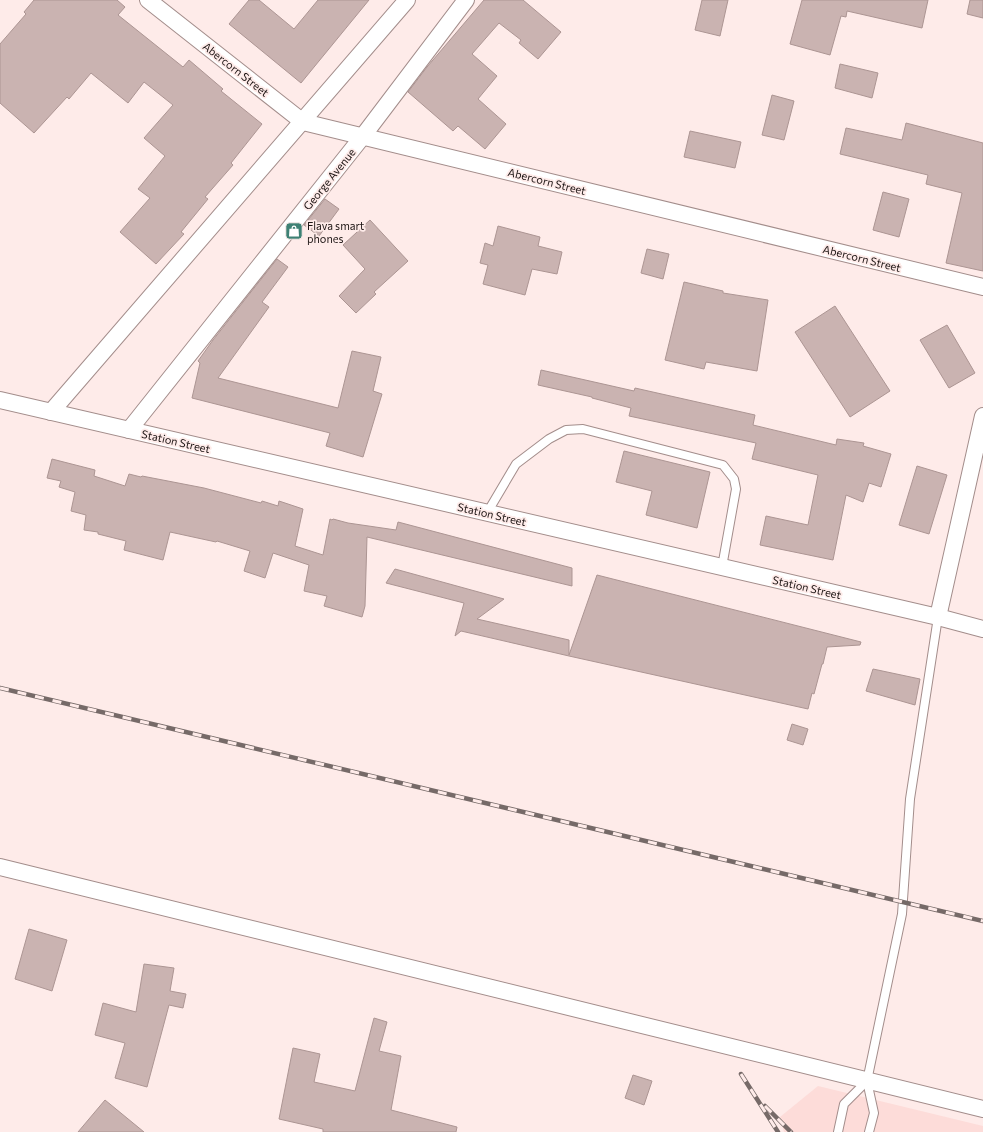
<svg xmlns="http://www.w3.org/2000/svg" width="983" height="1132" font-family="Commissioner,sans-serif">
<rect width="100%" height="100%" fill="#feebe9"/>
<!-- built -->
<path fill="#fddcd9" d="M818,1086L983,1126V1132H784L780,1117Z"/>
<!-- building -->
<g fill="#cab3b1" stroke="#ac9593">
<path d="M34,0H117L125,7L118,15L183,67L189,60L223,89L221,91L262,124L231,163L233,165L205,197L208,199L181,232L184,234L156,264L120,232L150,198L138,189L165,156L144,138L173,105L144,82L128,103L91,73L69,99L67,97L34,133L0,103V44L26,14L24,12Z"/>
<path d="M249,0H259L294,29L318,0H369L301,83L229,24Z"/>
<path d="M484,0H523L561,32L538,59L519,43L521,40L499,23L472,54L497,76L478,99L506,124L485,149L458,126L453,131L408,92L427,67Z"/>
<path d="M702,0H728L720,36L695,30Z"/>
<path d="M802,0H928L922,28L847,11L846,17L841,16L830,55L790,44Z"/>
<path d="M970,0H983V18L967,14Z"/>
<path d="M840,64L878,73L872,98L835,88Z"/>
<path d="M772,95L794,101L784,140L762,135Z"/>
<path d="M906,123L983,143V271L946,263L962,193L926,184L928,175L840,154L846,128L902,140Z"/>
<path d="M690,131L741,142L735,168L684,157Z"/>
<path d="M883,192L909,199L899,237L873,230Z"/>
<path d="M325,199L339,209L319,236L304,225Z"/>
<path d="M370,220L408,261L374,292L376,294L356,313L339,296L365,269L343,245Z"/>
<path d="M498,226L540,237L538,246L562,252L557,274L532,269L525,295L483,284L488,265L480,263L485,243L493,246Z"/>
<path d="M647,249L669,254L663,279L641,273Z"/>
<path d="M277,259L288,267L262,302L269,307L218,378L338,408L352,351L381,357L373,391L382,394L363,457L326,446L330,433L192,398L200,363L198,361L213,340Z"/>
<path d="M684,282L723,291V293L768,300L757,371L706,362L704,369L665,360Z"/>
<path d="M835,306L890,391L850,417L795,332Z"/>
<path d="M947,325L975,373L949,388L920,340Z"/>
<path d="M541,370L634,391L635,388L755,415L753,425L836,445L837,439L864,443L863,446L891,454L881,487L869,483L863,502L846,495L833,560L760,545L766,516L808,525L818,475L752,459L756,443L629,416L631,408L592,398V397L538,385Z"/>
<path d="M624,451L710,472L697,528L646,515L652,491L616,482Z"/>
<path d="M52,459L95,470L94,476L125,486L129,474L141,477L142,476L204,488L261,503L262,501L278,506L279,501L303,509L295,546L323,555L330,519L332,520L333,519L348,523L396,530L398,522L572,568V586L367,537L365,606L362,617L324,606L327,596L304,591L309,565L273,553L265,578L244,571L250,551L217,541L216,542L170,532L163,560L124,550L126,541L98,534V532L84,530L86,515L71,511L75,492L59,487L61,481L47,478Z"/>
<path d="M917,466L947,475L929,534L899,525Z"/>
<path d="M395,569L504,599L477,619L569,640V655L597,575L861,642L860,645L827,647L823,664H822L814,694L812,693L808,709L569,656L461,631L455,636L464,603L386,583Z"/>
<path d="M873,669L920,679L915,705L866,691Z"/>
<path d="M792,724L808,729L803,745L787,740Z"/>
<path d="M29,929L67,940L52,991L15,979Z"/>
<path d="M144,964L174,968L170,991L186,994L183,1008L169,1005L147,1087L115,1078L125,1043L95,1035L103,1003L136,1012Z"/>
<path d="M374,1018L387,1022L379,1051L401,1056L391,1110L457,1127L456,1132H323V1129L279,1119L293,1048L320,1054L314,1082L355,1091Z"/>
<path d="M633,1075L652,1081L644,1105L625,1098Z"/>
<path d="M105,1100L144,1132H78Z"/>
</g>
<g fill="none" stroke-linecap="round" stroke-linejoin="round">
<defs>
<g id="lane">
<path d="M487,513L516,464L549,439L566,430L583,429L723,465L734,479L736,489L722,567"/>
<path d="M838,1132L844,1104L867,1081"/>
<path d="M869,1132L874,1113L867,1081L902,914L910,799L938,617"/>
</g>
<g id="street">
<path d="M148,0L303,122L983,287"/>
<path d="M0,400L938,617L983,629"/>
<path d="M51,412L407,0"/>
<path d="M129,430L363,136L466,0"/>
<path d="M938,617L983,416"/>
<path d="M0,867L983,1109"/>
</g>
</defs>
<!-- lane casing -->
<use href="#lane" stroke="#a38d8b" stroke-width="10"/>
<!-- street casing -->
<use href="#street" stroke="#a38d8b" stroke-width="18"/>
<!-- lane -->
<use href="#lane" stroke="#fff" stroke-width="8"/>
<!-- street -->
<use href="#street" stroke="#fff" stroke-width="16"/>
<defs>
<g id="rail">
<path d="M0,688L983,921"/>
<path d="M741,1074L778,1132"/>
<path d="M765,1106L791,1132"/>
</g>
</defs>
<!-- rail casing -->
<use href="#rail" stroke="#766a68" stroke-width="4.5"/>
<!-- rail -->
<use href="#rail" stroke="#feebe9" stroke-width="3" stroke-dasharray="9" stroke-linecap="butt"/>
</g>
<!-- icons -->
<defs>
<symbol id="shop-square" viewBox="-11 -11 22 22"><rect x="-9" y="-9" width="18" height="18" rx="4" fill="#3d8174" stroke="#feebe9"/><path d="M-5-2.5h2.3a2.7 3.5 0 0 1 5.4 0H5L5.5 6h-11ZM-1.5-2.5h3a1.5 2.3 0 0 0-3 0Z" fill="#fff"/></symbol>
</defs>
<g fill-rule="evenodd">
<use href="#shop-square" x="284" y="221" width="20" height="20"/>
</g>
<g text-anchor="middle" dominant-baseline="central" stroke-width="3.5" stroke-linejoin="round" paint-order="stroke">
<!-- street labels -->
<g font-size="11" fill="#1c1413" stroke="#feebe9">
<text transform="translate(236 69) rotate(38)">Abercorn Street</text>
<text transform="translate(329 179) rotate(-51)">George Avenue</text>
<text transform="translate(547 181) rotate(14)">Abercorn Street</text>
<text transform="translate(862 258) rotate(14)">Abercorn Street</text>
<text transform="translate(176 441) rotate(13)">Station Street</text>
<text transform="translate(492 514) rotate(13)">Station Street</text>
<text transform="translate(807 587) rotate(13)">Station Street</text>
</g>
<!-- poi labels -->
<g font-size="11" fill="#1c1413" stroke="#feebe9" text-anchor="start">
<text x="307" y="225">Flava smart<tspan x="307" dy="13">phones</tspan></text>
</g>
</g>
</svg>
